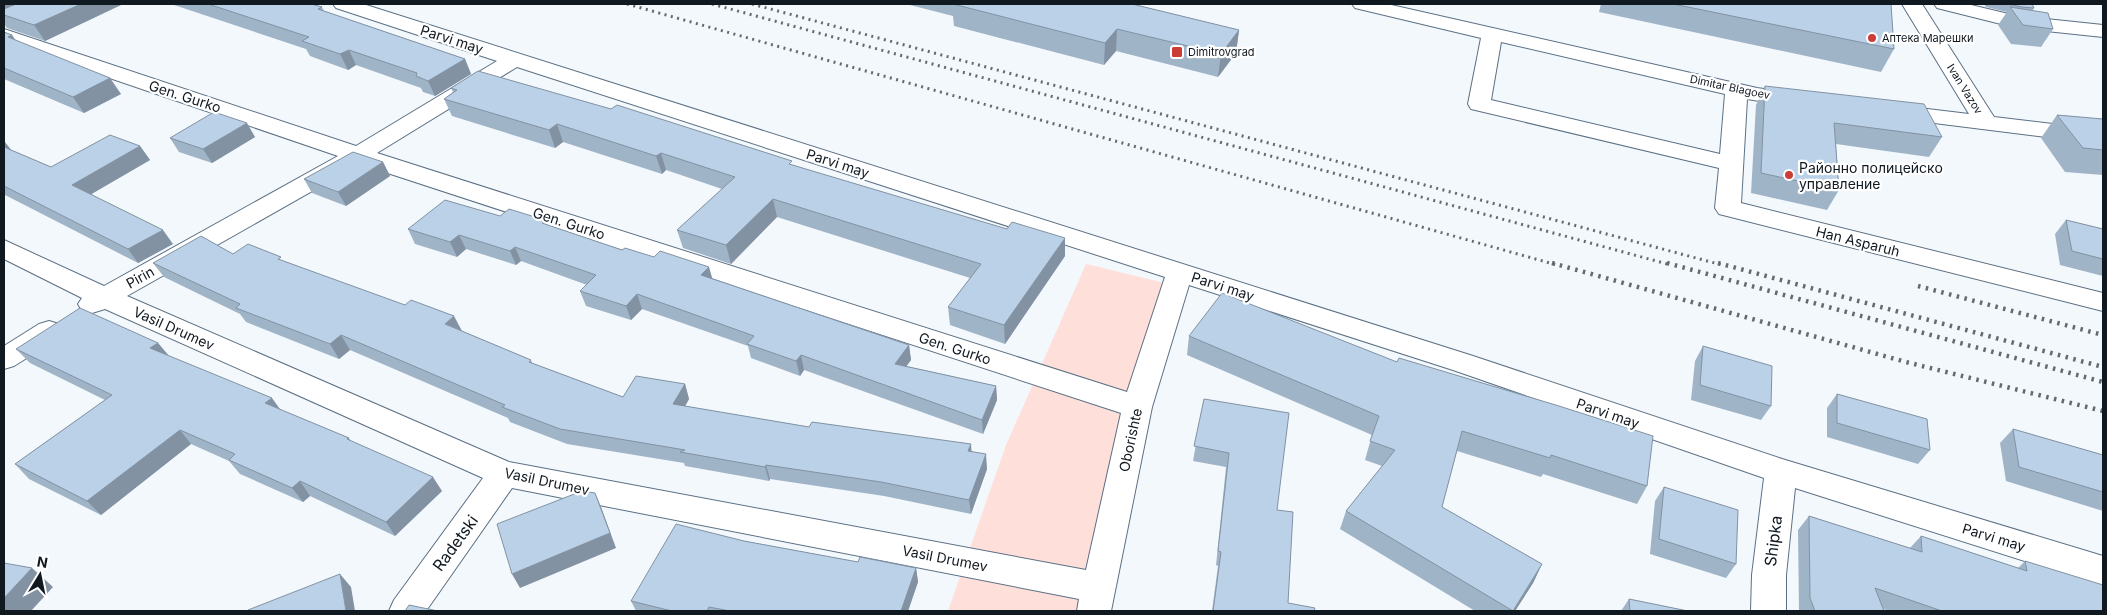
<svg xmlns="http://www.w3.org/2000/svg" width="2107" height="615" font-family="Inter,sans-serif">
<rect width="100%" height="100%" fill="#f3f8fc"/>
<!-- green -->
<path fill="#ffdfda" d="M1086,264L1177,286L1099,611H948L1006,445Z"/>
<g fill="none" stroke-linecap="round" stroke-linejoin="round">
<defs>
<g id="minor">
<path d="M333,4H363L1473,356L1782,459L2103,556V586L1795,488L1786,575V611H1751L1752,575L1764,478L1453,370L1189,285L1152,407L1111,611H1077L1079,599L512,488L426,611H389L394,600L483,478L105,309L92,313L82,311L78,304L82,298L4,259V240L104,286L338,156L4,42V29L356,146L497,61L336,8ZM517,67L1165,277L1127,392L377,153ZM360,164L1121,413L1086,570L509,462L127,296Z"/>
<path d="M1352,4H1387L1757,88L1805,95L1808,100L1805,105L1797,107L1747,99L1741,203L2103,293V311L1719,214L1715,208L1719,168L1471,109L1468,104L1481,38L1355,8ZM1501,42L1725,94L1720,154L1491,100Z"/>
<path d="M1902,4H1922L1994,117L2103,130V144L1886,117L1883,112L1886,107L1894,105L1969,114Z"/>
<path d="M1934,4H1967L2017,16L2103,25V37L2017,28L1937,8Z"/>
<path d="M49,321L59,324L63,331L59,338L14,366L4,369V346L39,324Z"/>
</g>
</defs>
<!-- minor casing -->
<use href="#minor" stroke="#5b7084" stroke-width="2"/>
<!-- minor -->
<use href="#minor" fill="#fff" fill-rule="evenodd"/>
<!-- rail-far1 -->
<g stroke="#636a71" stroke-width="3" stroke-dasharray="2 4.5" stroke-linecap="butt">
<path d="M627,4L1557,265"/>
<path d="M712,4L1671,265"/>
<path d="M752,4L1722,265"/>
</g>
<!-- rail -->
<g stroke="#636a71" stroke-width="4.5" stroke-dasharray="2.5 5.5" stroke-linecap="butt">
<path d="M1552,263L1906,362L2103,411"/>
<path d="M1667,263L2103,382"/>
<path d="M1718,263L2103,367"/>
<path d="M1918,286L2103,335"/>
</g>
</g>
<!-- wall -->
<g fill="#a0b4c8">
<path d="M4,4H123L45,41L7,28L4,24Z"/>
<path d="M171,4H311L322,7L324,11L465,59L471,74L435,96L423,92L421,88L356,65L348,70L310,56L306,49Z"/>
<path d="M906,4H1132L1239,30L1236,53L1218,77L1116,51L1104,65L954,26L953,16Z"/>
<path d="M1601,4H1891L1894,49L1881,72L1599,12Z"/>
<path d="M1984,4H2032L2034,8L2032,11L2053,29L2041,47L2011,44L1998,25L2007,12L1986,7Z"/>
<path d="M4,32L12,35L15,40L121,94L84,113L4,79Z"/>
<path d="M1765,86L1942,137L1929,157L1836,144L1839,190L1827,210L1751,193L1756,105Z"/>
<path d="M451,88L793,165L1065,256L1005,344L950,325L948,307L970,278L777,217L731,264L683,248L677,230L722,189L666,170L662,174L563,142L555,148L452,116L444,99L453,92Z"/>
<path d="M2057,115L2103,119V175L2065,172L2041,138Z"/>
<path d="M255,137L212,163L179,152L170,138Z"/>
<path d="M4,141L11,150L51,167L140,146L150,160L91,194L173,244L138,263L5,195L4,196Z"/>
<path d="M383,162L390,176L346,206L312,193L304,179Z"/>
<path d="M545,220L547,225L622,250L712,278L909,345L911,360L906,366L996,386L997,400L983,434L804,370L800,376L751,358L748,346L642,309L631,320L586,306L580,291L587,285L521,261L516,265L466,249L457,257L415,244L408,229Z"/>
<path d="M2066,220L2103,229V276L2060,265L2055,234Z"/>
<path d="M233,254L283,261L462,331L531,360L532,363L623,397L685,384L689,399L685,406L809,427L972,451L987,469L971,514L884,496L770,479L769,481L685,466L684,463L567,444L510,422L508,418L350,350L339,359L246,322L240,314L164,277L153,263Z"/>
<path d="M1189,336L1647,486L1637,504L1543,474L1541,477L1457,451L1442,507L1542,564L1533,583L1515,611H1475L1340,529L1346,511L1382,466L1365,460L1372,435L1187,355Z"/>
<path d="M158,343L168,356L281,410L349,438L351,441L442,491L395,536L310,496L303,502L240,474L229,461L191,444L101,515L29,479L15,464L105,400L30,363L16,349Z"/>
<path d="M1703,346L1771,406L1761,420L1691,400L1695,361Z"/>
<path d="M1837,394L1930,450L1918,464L1827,437V408Z"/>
<path d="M1204,399L1277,510L1288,603L1314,611H1212L1218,566L1216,565L1226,467L1193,461Z"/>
<path d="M2013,429L2103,455V511L2006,481L2000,443Z"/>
<path d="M1664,487L1736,564L1726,578L1650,554L1655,501Z"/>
<path d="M1809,516L1910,548L1921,536L2018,568L2025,561L2103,611H1890L1883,609L1884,611H1799L1798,530Z"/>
<path d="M744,541L858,562L916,568L918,582L908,611H636L631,601Z"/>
<path d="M1629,599L1688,611H1621Z"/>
</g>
<!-- shaded-wall -->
<g fill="#8292a2">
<path d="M4,4H21L4,13Z"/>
<path d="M81,4H123L45,41L34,25Z"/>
<path d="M1117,29L1116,51L1104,65L1105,43Z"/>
<path d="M1239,30L1236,53L1218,77L1221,54Z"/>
<path d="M12,35L23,51L8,37Z"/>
<path d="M349,50L356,65L348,70L340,54Z"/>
<path d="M465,59L471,74L435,96L428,81Z"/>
<path d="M110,78L121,94L84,113L73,97Z"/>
<path d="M247,123L255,137L212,163L203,149Z"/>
<path d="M557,124L563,142L555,148L549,130Z"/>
<path d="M4,141L12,151L4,156Z"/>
<path d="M140,146L150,160L83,199L72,185Z"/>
<path d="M661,153L666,170L662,174L656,156Z"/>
<path d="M383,162L390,176L346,206L338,192Z"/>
<path d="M773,199L777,217L731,264L726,245Z"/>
<path d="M163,230L173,244L138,263L128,249Z"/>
<path d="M459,235L466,249L457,257L450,242Z"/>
<path d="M1065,238V256L1005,344L1004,325Z"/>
<path d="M515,247L521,261L516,265L510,251Z"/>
<path d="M709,267L713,281L701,275Z"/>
<path d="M637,294L642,309L631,320L626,306Z"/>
<path d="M454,316L462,331L445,324Z"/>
<path d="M341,335L350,350L339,359L330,344Z"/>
<path d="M158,343L170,357L150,348Z"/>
<path d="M909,345L911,360L897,379L895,364Z"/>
<path d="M801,355L804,370L800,376L796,361Z"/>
<path d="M685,384L689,399L678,419L673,404Z"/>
<path d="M996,386L997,400L983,434L982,420Z"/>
<path d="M272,398L282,412L265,403Z"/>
<path d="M180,430L191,444L101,515L87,501Z"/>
<path d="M971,444L972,458L968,451Z"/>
<path d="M986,454L987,469L971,514L969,500Z"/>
<path d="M766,465L770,479L769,481L765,467Z"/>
<path d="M433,477L442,491L395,536L386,522Z"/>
<path d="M300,481L310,496L303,502L292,488Z"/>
<path d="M595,493L601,507L616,548L520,588L512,574Z"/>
<path d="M1542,564L1533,583L1515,611H1513Z"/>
<path d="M32,568L53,587L31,611H4V598Z"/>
<path d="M916,568L918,582L908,611H901Z"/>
<path d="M340,574L351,587L355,611H346Z"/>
</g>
<!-- building -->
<g fill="#bad1e8" stroke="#8292a2">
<path d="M16,4H81L34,25L4,15V9Z"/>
<path d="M208,4H311L322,7L318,9L465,59L428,81L416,76L417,73L349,50L340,54L302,41L309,37Z"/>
<path d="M953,4H1132L1239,30L1221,54L1117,29L1105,43Z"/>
<path d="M1673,4H1891L1894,49Z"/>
<path d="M2008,4H2032L2034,8L2022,7Z"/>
<path d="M2010,7L2048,13L2053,29L2023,25Z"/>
<path d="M4,32L12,35L8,37L110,78L73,97L4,68Z"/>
<path d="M478,71L611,109L617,105L792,161L789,164L1007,229L1012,222L1065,238L1004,325L948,307L981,264L773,199L726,245L677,230L735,177L661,153L656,156L557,124L549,130L444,99L457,90L451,88Z"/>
<path d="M1765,86L1924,104L1942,137L1834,123L1839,190L1761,173Z"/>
<path d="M214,112L247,123L203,149L170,138Z"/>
<path d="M2057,115L2103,119V150L2083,148Z"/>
<path d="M110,135L140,146L72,185L163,230L128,249L4,186V147L51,167Z"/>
<path d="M353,152L383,162L338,192L304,179Z"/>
<path d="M445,200L500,216L509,209L545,220L542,223L622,250L625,248L654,257L660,251L709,267L701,275L909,345L895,364L996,386L982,420L801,355L796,361L747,344L754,336L637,294L626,306L580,291L596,275L515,247L510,251L459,235L450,242L408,229Z"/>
<path d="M2066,220L2103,229V259L2072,251Z"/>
<path d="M201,236L233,254L248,244L281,257L278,259L405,305L411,300L454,316L445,324L531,360L529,362L623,397L636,376L685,384L673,404L809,427L812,422L971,444L968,451L986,454L969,500L881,482L766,465L765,467L680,452L685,450L560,429L502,407L505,405L341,335L330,344L236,308L240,304L153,263Z"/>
<path d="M1222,293L1397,362L1399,358L1559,406L1653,436L1647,486L1551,455L1550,458L1462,431L1442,507L1542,564L1513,611L1346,511L1395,450L1370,441L1379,416L1189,336Z"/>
<path d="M80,308L158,343L150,348L272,398L265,403L349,438L347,439L433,477L386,522L300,481L292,488L229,460L235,454L180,430L87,501L15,464L112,395L16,349Z"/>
<path d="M1703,346L1772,366L1771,406L1700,385Z"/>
<path d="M1837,394L1927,419L1930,450L1837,423Z"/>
<path d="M1204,399L1289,413L1277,510L1293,512L1288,603L1315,608L1314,611H1213L1221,552L1218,551L1229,453L1194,446Z"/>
<path d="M2013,429L2103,455V492L2019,467Z"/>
<path d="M1664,487L1738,510L1736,564L1659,539Z"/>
<path d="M582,491L595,493L610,533L512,574L497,524Z"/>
<path d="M1809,516L1922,552L1921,536L2027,571L2025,561L2103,585V611H1942L1875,588L1884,611H1815L1810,598Z"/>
<path d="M676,524L744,541L858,562L860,557L916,568L901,611H730L709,607L707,611H672L631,601Z"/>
<path d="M4,563L32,568L4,598Z"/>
<path d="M340,574L346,611H248V610Z"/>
<path d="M1629,599L1688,611H1630Z"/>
<path d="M409,605L438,611H405Z"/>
</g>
<!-- markers -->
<g fill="#cb3d37" stroke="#fff" stroke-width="2">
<circle cx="1872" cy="38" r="5"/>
<rect x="1171" y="46" width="12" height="12" rx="2.5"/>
<circle cx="1789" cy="175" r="5"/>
</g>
<g text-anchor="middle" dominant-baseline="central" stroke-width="4.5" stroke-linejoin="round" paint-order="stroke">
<!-- far-poi labels -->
<g font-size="11" fill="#101820" stroke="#fff" text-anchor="start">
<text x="1882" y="38">Аптека Марешки</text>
<text x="1188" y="52">Dimitrovgrad</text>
</g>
<!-- far-street labels -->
<g font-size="11" fill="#101820" stroke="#fff">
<text transform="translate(1730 87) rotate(12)">Dimitar Blagoev</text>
<text transform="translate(1965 89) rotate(58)">Ivan Vazov</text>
</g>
<!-- street labels -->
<g font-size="14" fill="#101820" stroke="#fff">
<text transform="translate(452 39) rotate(18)">Parvi may</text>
<text transform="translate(185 96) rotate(18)">Gen. Gurko</text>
<text transform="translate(838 163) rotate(18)">Parvi may</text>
<text transform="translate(569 223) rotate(18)">Gen. Gurko</text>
<text transform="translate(1858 241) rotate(14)">Han Asparuh</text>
<text transform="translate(140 277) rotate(-29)">Pirin</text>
<text transform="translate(1223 286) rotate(18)">Parvi may</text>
<text transform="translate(174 328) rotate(24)">Vasil Drumev</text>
<text transform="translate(955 348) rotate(18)">Gen. Gurko</text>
<text transform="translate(1608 413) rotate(19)">Parvi may</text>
<text transform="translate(1130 440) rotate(-78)">Oborishte</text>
<text transform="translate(547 481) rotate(12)">Vasil Drumev</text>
<text transform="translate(1994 537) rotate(17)">Parvi may</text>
<text transform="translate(945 558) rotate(11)">Vasil Drumev</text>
</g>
<!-- poi labels -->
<g font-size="14" fill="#101820" stroke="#fff" text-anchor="start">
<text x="1799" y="167">Районно полицейско<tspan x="1799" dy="16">управление</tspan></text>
</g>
<!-- near-street labels -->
<g font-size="16" fill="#101820" stroke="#fff">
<text transform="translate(1773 541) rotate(-83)">Shipka</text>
<text transform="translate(455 543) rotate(-54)">Radetski</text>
</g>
</g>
<!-- border -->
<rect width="2107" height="615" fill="none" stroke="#101820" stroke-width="10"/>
<!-- north arrow -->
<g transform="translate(40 575) rotate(10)" stroke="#ffffff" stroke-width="4" paint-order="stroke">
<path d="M0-4L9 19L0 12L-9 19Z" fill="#101820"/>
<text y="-8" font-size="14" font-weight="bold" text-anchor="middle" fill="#101820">N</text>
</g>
</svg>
